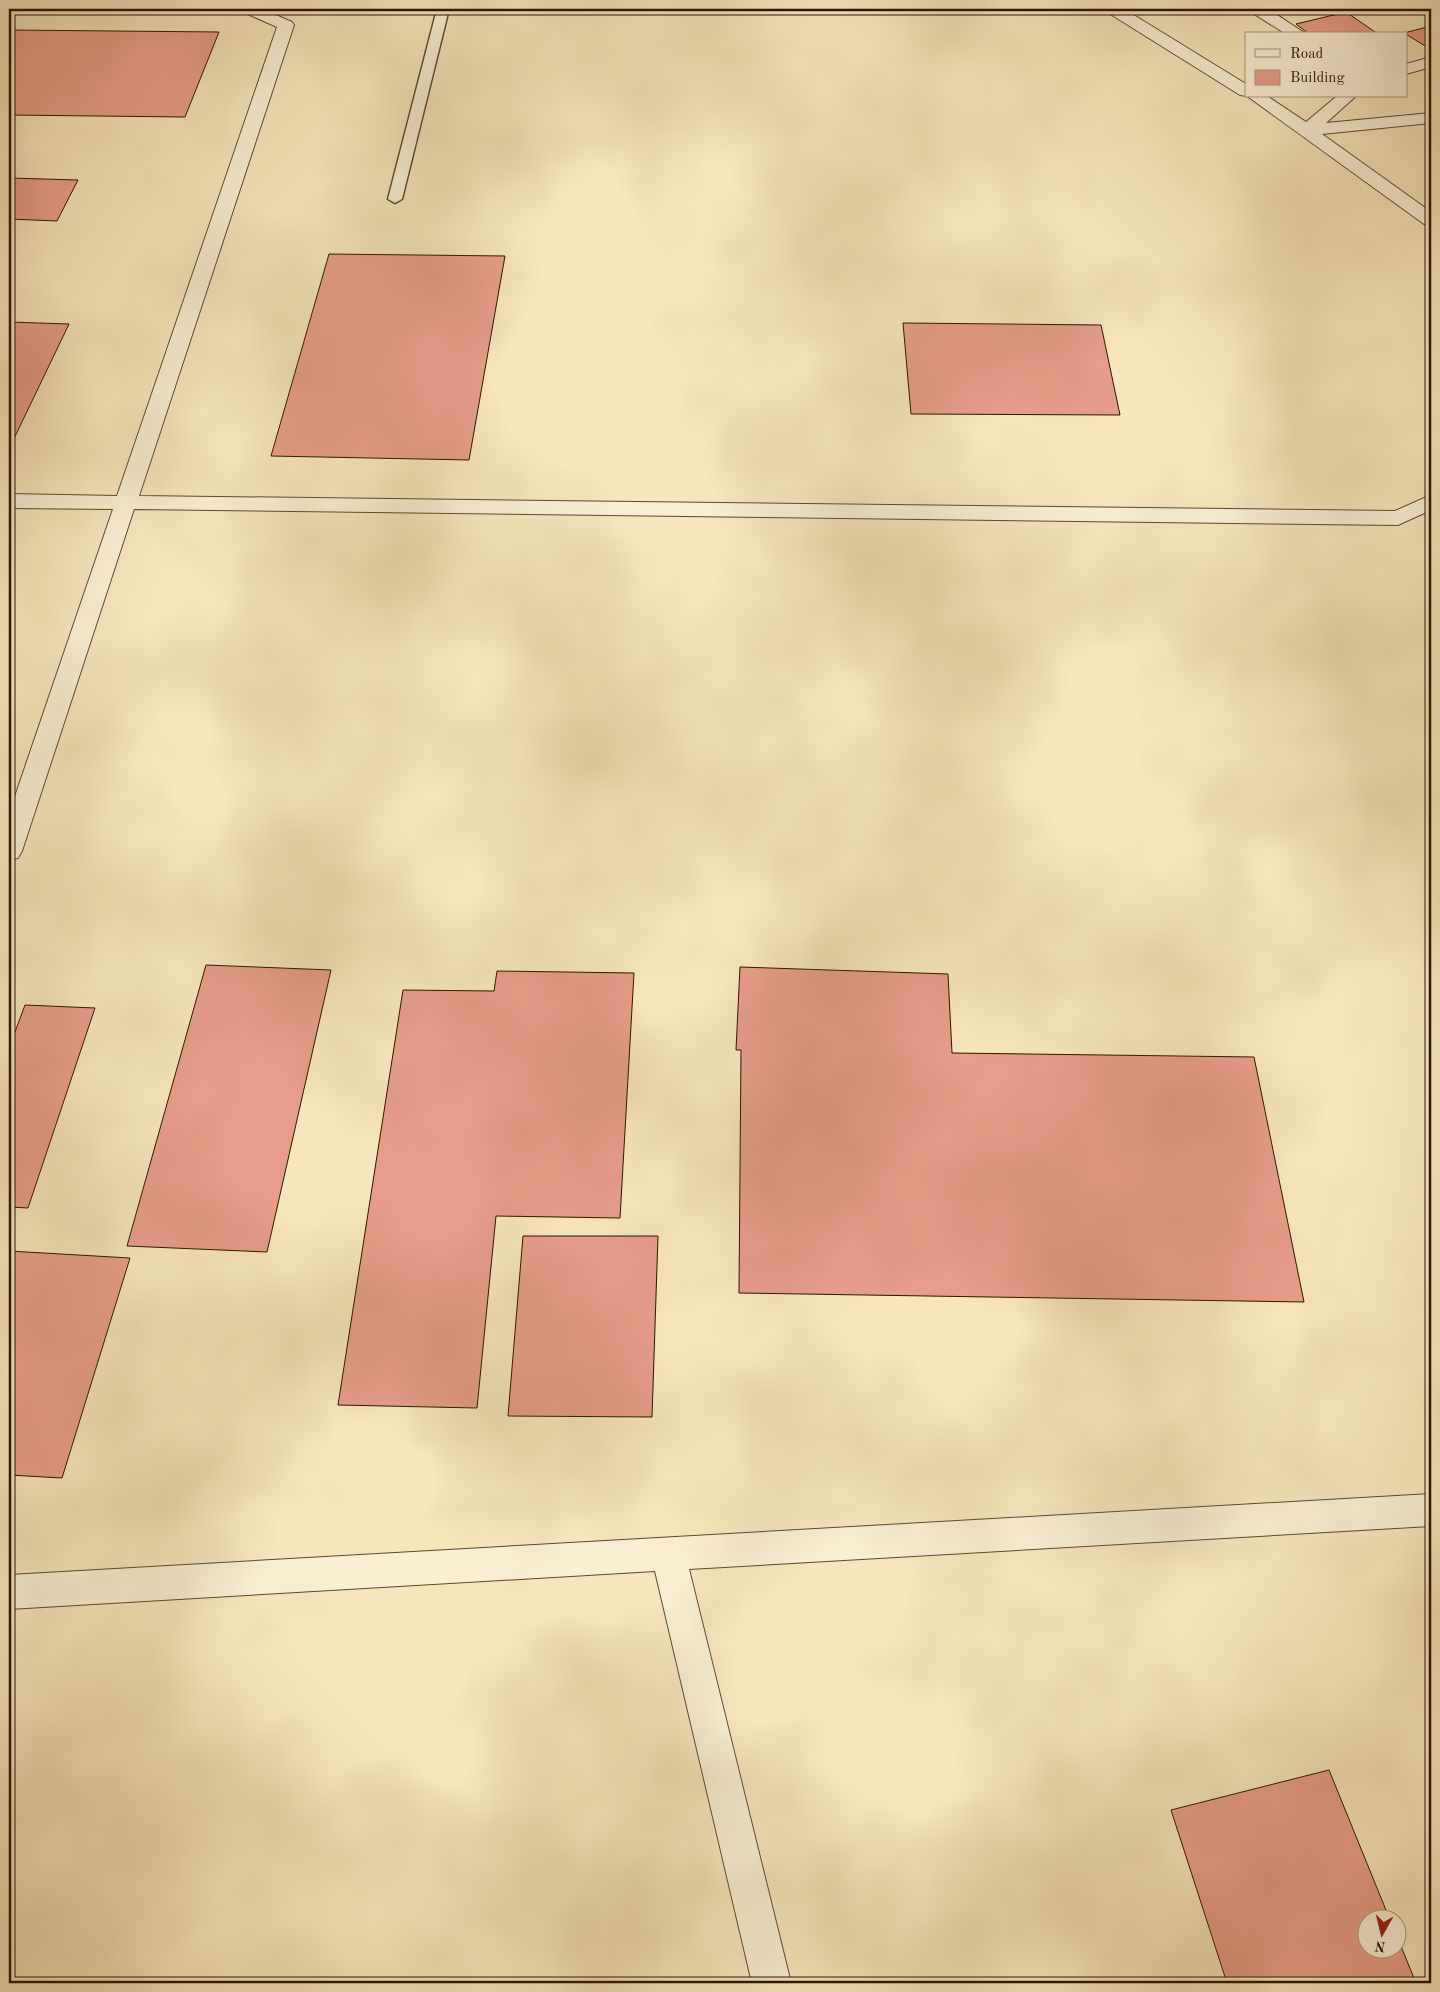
<svg xmlns="http://www.w3.org/2000/svg" width="1440" height="1992" font-family="'Old Standard TT',serif">
<rect width="100%" height="100%" fill="#f7e5bc"/>
<filter id="stains"><feTurbulence type="fractalNoise" baseFrequency=".004" numOctaves="4"/><feColorMatrix values="0 0 0 0 .2 0 0 0 0 .09 0 0 0 0 .02 0 0 0 .5 -.17"/></filter>
<radialGradient id="worn" r=".72"><stop offset=".6" stop-color="#630" stop-opacity="0"/><stop offset="1" stop-color="#630" stop-opacity=".3"/></radialGradient>
<!-- building -->
<g fill="#e79d8a" stroke="#291602">
<path d="M1346,12L1378,34H1309L1296,24Z"/>
<path d="M1431,26L1430,49L1404,33Z"/>
<path d="M9,30L219,32L185,117L9,115Z"/>
<path d="M9,178L78,180L57,221L9,219Z"/>
<path d="M329,254L505,256L469,460L271,456Z"/>
<path d="M9,322L69,324L9,449Z"/>
<path d="M903,323L1101,325L1120,415L911,414Z"/>
<path d="M206,965L331,970L267,1252L127,1246Z"/>
<path d="M740,967L948,974L952,1053L1254,1057L1304,1302L739,1293L741,1050H736Z"/>
<path d="M497,971L634,973L620,1218L496,1216L477,1408L338,1405L403,990L494,991Z"/>
<path d="M25,1005L95,1008L28,1208L9,1207V1048Z"/>
<path d="M523,1236H658L652,1417L508,1416Z"/>
<path d="M9,1251L130,1258L62,1478L9,1475Z"/>
<path d="M1329,1770L1390,1920H1368V1950H1398V1939L1416,1983H1227L1171,1810Z"/>
</g>
<g fill="none" stroke-linecap="round" stroke-linejoin="round">
<defs>
<path id="service" d="M437,9H449L402,199L395,203L388,199Z"/>
<g id="minor">
<path d="M241,9H262L292,22L294,25L139,496L1395,511L1431,495V510L1398,525L134,509L22,851L18,858L9,860V814L113,509L9,508V494L117,496L277,27L243,12Z"/>
<path d="M1105,9H1124L1246,84V96L1240,95L1107,12Z"/>
<path d="M1249,9H1268L1306,34H1286L1251,12Z"/>
<path d="M1431,57V67L1406,74V64Z"/>
<path d="M1247,96H1267L1306,122L1337,96H1356L1326,123L1431,113V123L1322,134L1431,212V225L1424,224Z"/>
<path d="M1431,1494V1526L689,1569L791,1983H752L655,1571L9,1609V1575Z"/>
</g>
</defs>
<!-- service casing -->
<use href="#service" stroke="#5c4a30" stroke-width="3"/>
<!-- minor casing -->
<use href="#minor" stroke="#5c4a30" stroke-width="2"/>
<!-- service -->
<use href="#service" fill="#faeed3" fill-rule="evenodd"/>
<!-- minor -->
<use href="#minor" fill="#faeed3" fill-rule="evenodd"/>
</g>
<!-- margin -->
<rect width="1440" height="1992" fill="none" stroke="#f7e5bc" stroke-width="30"/>
<rect x="10" y="10" width="1420" height="1972" fill="none" stroke="#291602" stroke-width="2.5"/>
<rect x="15" y="15" width="1410" height="1962" fill="none" stroke="#291602"/>
<!-- legend -->
<rect x="1245" y="32" width="162" height="65" fill="#faeed3" stroke="#a6987f"/>
<rect x="1255" y="49" width="25" height="8" fill="#faeed3" stroke="#a6987f"/>
<text x="1290" y="58" font-size="15" fill="#291602">Road</text>
<rect x="1255" y="70" width="25" height="15" fill="#e79d8a" stroke="#a6987f"/>
<text x="1290" y="82" font-size="15" fill="#291602">Building</text>
<!-- north arrow -->
<g transform="translate(1382 1934) rotate(188)"><circle r="24" fill="#faeed3" stroke="#a6987f"/>
<path d="M0-4L9 19L0 12L-9 19Z" fill="#8f2418"/>
<text y="-8" font-size="14" font-weight="bold" text-anchor="middle" fill="#291602">N</text>
</g>
<rect width="100%" height="100%" filter="url(#stains)"/>
<rect width="100%" height="100%" fill="url(#worn)"/>
</svg>
